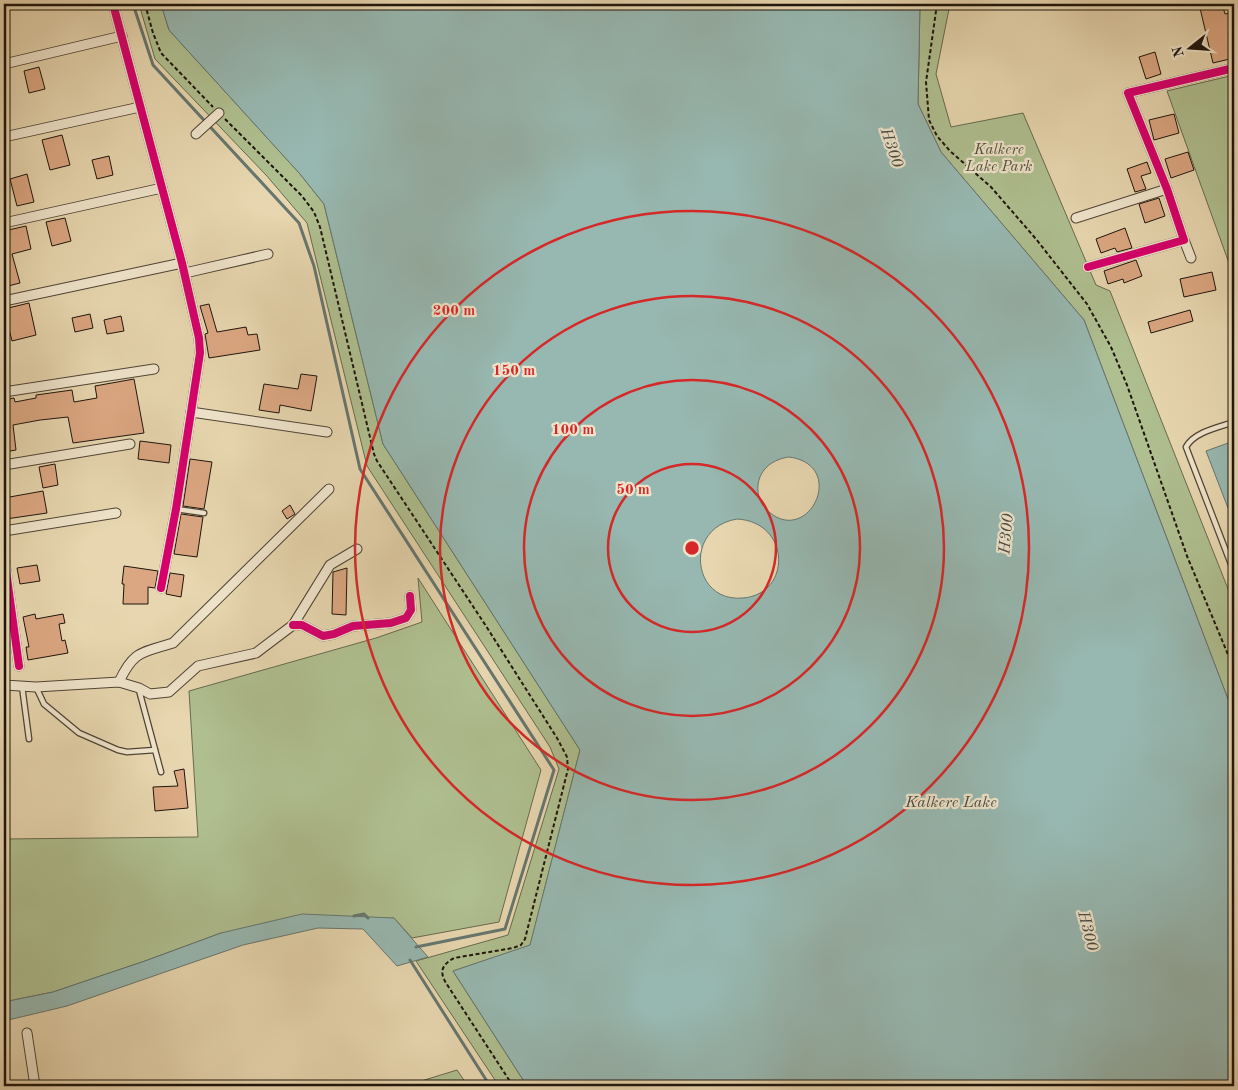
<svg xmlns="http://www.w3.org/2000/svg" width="1238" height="1090" font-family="'Old Standard TT',serif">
<rect width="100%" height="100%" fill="#e7d6af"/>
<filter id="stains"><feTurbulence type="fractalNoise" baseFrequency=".004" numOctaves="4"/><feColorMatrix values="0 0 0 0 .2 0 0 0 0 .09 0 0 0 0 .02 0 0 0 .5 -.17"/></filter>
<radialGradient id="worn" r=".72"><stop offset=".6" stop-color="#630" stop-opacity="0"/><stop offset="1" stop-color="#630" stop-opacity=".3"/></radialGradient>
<!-- green -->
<g fill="#afbf90" stroke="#666a4e">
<path d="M139,4H161L169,30L300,174L324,204L383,444L580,750L530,946L453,971L527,1086H499L416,961L508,935L559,769L550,747L367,466L307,223L266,175L155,59Z"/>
<path d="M920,4H950L936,74L951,127L1023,113L1096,285L1110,291L1234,604V715L1084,320L941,152L918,104Z"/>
<path d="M1234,75V277L1167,91Z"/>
<path d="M418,578L541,770L499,922L412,938L394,918L221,933L145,961L53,992L4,1002V839L198,837L189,691L376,638L422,622Z"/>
<path d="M457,1070L468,1086H405Z"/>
</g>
<!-- water -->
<g fill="#97b8b1" stroke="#66766f" fill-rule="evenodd">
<path d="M161,4H920L918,104L941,152L1084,320L1234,715V1086H527L453,971L530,945L580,750L383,444L324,204L300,174L169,30ZM789,457C848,465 809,546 769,512C761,506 757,495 758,485C760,468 774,459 789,457ZM737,519C791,522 792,594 743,598C692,603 683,528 737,519Z"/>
<path d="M1231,442L1234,451V505L1228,508L1206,451Z"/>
<path d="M302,914L394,918L428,957L397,966L363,929L318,928L243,945L67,1006L4,1021V1002L53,992L145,961L221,933Z"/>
</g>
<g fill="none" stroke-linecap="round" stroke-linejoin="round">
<!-- stream -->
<g stroke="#66766f" stroke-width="3">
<path d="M133,4L153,65L299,223L314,266L360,469L554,770L505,929L416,947"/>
<path d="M354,916L364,914L368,918"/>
<path d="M410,960L490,1086"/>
</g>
</g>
<!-- building -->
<g fill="#dba782" stroke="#1d140d">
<path d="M1199,4H1222L1225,14L1234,12V58L1213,63Z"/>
<path d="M1155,52L1161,74L1146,79L1139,57Z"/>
<path d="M39,67L45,89L29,93L24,71Z"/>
<path d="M1174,114L1179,133L1154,140L1149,120Z"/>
<path d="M62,135L70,165L50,170L42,140Z"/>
<path d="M1188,152L1194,170L1171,178L1165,159Z"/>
<path d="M109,156L113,175L97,179L92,160Z"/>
<path d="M1147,162L1151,173L1141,176L1146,189L1135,192L1127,169Z"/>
<path d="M27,174L34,202L17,206L10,179Z"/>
<path d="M1159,198L1165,216L1145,223L1139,204Z"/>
<path d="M65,218L71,241L52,246L46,222Z"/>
<path d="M26,226L31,249L12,254L20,283L4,287V231Z"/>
<path d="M1125,228L1132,248L1117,252L1115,248L1101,253L1096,239Z"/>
<path d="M1136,260L1142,276L1124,283L1123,279L1108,284L1104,271Z"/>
<path d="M1212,272L1216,290L1184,297L1180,279Z"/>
<path d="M29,303L36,335L12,341L4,309Z"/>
<path d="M209,304L217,332L246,327L248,335L257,334L260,350L209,358L205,334L208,333L200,306Z"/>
<path d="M1190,310L1193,321L1151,333L1148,322Z"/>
<path d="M90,314L93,328L75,332L72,318Z"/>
<path d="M121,316L124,331L107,334L104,320Z"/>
<path d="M301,374L317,376L311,411L280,405L279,413L259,410L264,384L298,389Z"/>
<path d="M134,379L144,433L73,443L68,417L40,420L13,425L16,450L4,452V400L14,398L15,402L36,398V395L72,390L74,402L97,398L95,386Z"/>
<path d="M140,441L171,445L169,463L138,459Z"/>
<path d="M190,459L212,462L204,509L183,506Z"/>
<path d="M55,464L58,485L43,488L39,467Z"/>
<path d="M43,491L47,513L6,519L4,498Z"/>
<path d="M290,505L295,514L287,519L282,511Z"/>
<path d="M181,514L203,517L197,557L174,554Z"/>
<path d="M37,565L40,581L20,584L17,568Z"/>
<path d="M124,566L158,571L155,588L148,587V604H123L124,584H122Z"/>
<path d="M347,568L346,615L332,614L333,572Z"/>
<path d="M170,573L184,575L181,597L166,594Z"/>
<path d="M35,614L36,619L63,614L65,623L59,624L62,641L65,640L68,653L28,660L26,647H29L23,617Z"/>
<path d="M184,769L188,808L155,811L153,787L178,786L174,771Z"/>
</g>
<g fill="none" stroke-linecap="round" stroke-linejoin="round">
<defs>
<g id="service">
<path d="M1234,422C1219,427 1194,432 1186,447L1234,572"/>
<path d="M176,509L204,513"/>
<path d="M22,686L29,739"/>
<path d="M36,687L44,704L79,733L118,750L127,752L155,750"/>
<path d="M139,690L161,772"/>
</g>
<g id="minor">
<path d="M113,4L182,263L199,338L200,353L191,412L176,509L161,588"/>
<path d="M4,64L122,36"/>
<path d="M196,134L219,113"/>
<path d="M4,137L140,107"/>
<path d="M1076,218L1167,189"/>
<path d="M4,223L162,188"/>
<path d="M1184,240L1191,258"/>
<path d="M1088,267L1184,240L1167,189L1128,93L1234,68"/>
<path d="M185,273L268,254"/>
<path d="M4,301L182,263"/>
<path d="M4,392L154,369"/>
<path d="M191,412L327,432"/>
<path d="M4,465L130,444"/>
<path d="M4,531L116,513"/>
<path d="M4,556L19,666"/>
<path d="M293,625H302L323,636L334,634L353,626L391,623L406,618L411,610L410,596"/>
<path d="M119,682C134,650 142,653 173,643L329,489"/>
<path d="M4,685L36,687L119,682L139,688L150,694L169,692L198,666L256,653L293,625L330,565L357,549"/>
<path d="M27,1033L35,1086"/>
</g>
</defs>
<!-- service casing -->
<use href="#service" stroke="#504436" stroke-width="7"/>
<!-- minor casing -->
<use href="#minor" stroke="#504436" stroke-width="11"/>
<!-- path -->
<g stroke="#1d140d" stroke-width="2" stroke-dasharray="4 2.5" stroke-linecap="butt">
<path d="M145,4L153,33L161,53L213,107"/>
<path d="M937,4L926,82L929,120L937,136L950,151L991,187L1036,239L1087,304L1111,347L1127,385L1187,556L1234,669"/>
<path d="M225,119L302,196L314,212L320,227L374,454L377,461L486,626L557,738L567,757L568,769L525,939L521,945L513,948L454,958C442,965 439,971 446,983L513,1086"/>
</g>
<!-- service -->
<use href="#service" stroke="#efe4cb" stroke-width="4.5"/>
<!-- minor -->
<use href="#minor" stroke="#efe4cb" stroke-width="9"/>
<defs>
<g id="cycleway">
<path d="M113,4L182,263L199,338L200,353L191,412L176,509L161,588"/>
<path d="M1088,267L1184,240L1167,189L1128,93L1234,68"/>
<path d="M4,556L19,666"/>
<path d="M293,625H302L323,636L334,634L353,626L391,623L406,618L411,610L410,596"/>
</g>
</defs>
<!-- cycleway casing -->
<use href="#cycleway" stroke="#efe4cb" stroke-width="11"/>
<!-- cycleway -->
<use href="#cycleway" stroke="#d6006c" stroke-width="8"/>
</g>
<!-- distance rings -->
<g fill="none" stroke="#d62828" stroke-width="2.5">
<circle cx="692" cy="548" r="84"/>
<circle cx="692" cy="548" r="168"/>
<circle cx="692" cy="548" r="252"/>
<circle cx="692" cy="548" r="337"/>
</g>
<g text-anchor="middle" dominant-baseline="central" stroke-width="4.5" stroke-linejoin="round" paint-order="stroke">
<!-- park labels -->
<g font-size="15" font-style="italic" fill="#50503b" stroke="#efe4cb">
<text x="999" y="150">Kalkere<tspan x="999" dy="17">Lake Park</tspan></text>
</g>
<!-- water labels -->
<g font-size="16" font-style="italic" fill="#484d46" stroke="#efe4cb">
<text transform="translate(891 148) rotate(71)">H300</text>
<text transform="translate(1007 534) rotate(-85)">H300</text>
<text x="951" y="803">Kalkere Lake</text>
<text transform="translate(1087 931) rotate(75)">H300</text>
</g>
</g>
<circle cx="692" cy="548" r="8" fill="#d62828" stroke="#efe4cb" stroke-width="2.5"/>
<g font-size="15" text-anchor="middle" font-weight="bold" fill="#d62828" stroke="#efe4cb" stroke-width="4.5" stroke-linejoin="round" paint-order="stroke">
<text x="454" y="315">200 m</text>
<text x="514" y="375">150 m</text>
<text x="573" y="434">100 m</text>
<text x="633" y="494">50 m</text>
</g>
<!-- margin -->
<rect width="1238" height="1090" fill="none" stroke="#e7d6af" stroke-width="20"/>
<rect x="5" y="5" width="1228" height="1080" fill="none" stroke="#1d140d" stroke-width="2.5"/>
<rect x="10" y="10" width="1218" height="1070" fill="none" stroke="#1d140d"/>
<!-- north arrow -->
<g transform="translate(1190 48) rotate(253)" stroke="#efe4cb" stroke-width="4" paint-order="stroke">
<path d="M0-4L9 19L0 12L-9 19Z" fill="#1d140d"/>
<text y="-8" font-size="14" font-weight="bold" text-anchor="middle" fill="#1d140d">N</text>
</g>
<rect width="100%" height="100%" filter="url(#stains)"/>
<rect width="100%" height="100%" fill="url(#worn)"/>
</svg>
